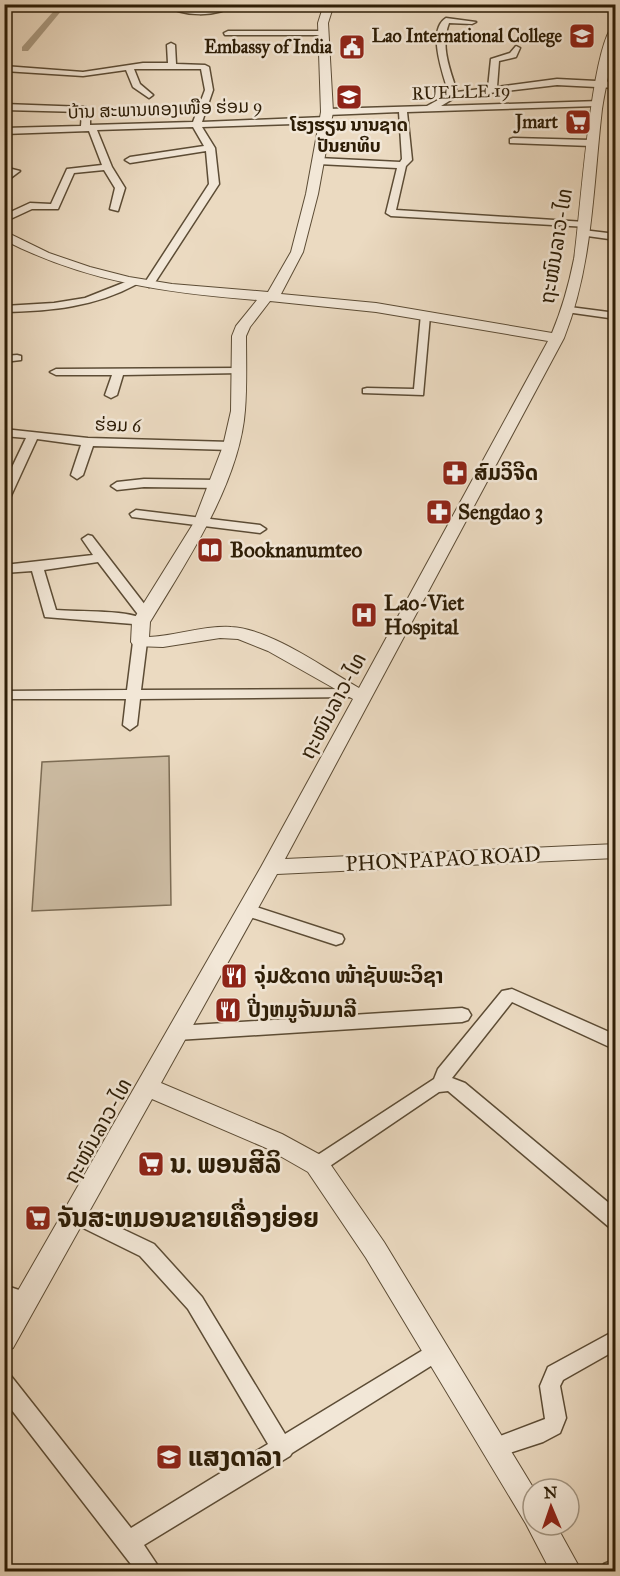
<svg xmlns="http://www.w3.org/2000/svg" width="620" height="1576" font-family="'IM FELL Great Primer','Noto Sans Lao',serif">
<rect width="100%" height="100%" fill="#ebdac1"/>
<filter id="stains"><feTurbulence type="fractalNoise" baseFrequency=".00333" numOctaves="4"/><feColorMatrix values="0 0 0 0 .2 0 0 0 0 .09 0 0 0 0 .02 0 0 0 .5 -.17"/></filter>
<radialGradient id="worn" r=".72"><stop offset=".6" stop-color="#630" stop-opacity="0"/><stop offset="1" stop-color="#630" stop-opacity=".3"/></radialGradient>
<!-- green -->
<path fill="#cbbaa1" stroke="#7c6c54" stroke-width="1.5" d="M169,756L171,905L32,911L42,762Z"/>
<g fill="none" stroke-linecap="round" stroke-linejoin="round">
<!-- canal -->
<path fill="#aa9a81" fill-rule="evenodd" d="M60,4H67L28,51H22V47Z"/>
<defs>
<g id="minor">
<path d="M163,4L200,9L236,4C217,18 182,17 163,4Z"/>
<path d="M446,18L476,22L472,24L449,23C440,47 450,69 457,92L488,88L491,59L510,53L516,46L520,48L516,57L499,61L497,87L557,79L616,82V88L557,85L456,97L441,106L600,101V105L597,106L407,112L412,160L406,166L396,210L585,222L588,223V227L391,216L386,213L397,168L318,164L313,161L318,158L400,162L402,159L399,112L327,115L323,112L327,109L427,106L449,94C444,77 426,30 446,18Z"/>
<path d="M228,31H323L327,33L323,35H225L224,33Z"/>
<path d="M171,43L175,45L176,64L205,65L209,67L213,90L202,122L326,117L330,120L326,123L202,127L215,148L219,184L154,284L149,287L144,284L209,184L206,151L130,163L125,160L130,157L204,146L193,127L97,130L112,167L125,188L118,211L110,209L115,188L104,170L74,173L58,209H32L4,222V215L30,203L51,204L67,169L102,165L89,131L4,134V128L81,126L82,112L4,110V104L86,107L90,110V125L193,122L205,90L201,69H134L140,84L153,95L149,98L133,87L126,70L83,76L4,71V66L83,72L143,63H168L167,45Z"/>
<path d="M513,138L591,140L595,143L591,146L510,143V139Z"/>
<path d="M12,169L20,171L4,183V175Z"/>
<path d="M583,230L616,234V240L580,235L578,233Z"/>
<path d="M133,279L137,280V284C95,307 51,311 4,312V306L54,303L85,298Z"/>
<path d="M570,307L616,313V319L566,312L565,310Z"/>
<path d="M421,314L430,316L423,395L363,393V389L367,388L414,389Z"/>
<path d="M17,355L21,356V360L4,362V356Z"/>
<path d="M238,368L244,371L242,373L123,375L117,395L111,398L105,395L112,375H56L50,372L56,369Z"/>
<path d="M4,429L88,438L231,442L237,446L231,450L93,446L83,475L77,479L71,475L81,445L37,439L10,498L4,502V484L26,438L4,436Z"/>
<path d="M144,479L218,480L224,484L218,488L144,487L117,490L111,486L117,482Z"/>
<path d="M136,510L260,525L266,529L260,533L132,517L130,514Z"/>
<path d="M88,535L92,536L152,614L145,618L140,617L98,562L44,570L56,610C76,612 135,609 148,622L146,625L45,617L32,571L4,573V565L93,555L82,539Z"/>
<path d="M140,638L147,642L141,690L354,689L361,693L354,697L140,699L137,725L130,730L123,725L126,699H4V691L127,690L133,642Z"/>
<path d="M247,904L342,935L344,939L342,943L336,945L241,914L239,910L241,906Z"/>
<path d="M512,989L616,1035V1050L512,1002L452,1078L465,1083L616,1209V1229L609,1227L448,1091L439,1092L324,1170L317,1173L310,1170L308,1165L310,1160L434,1079L438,1069L502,991Z"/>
<path d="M462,1008L468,1010L471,1015L468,1020L462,1022L177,1040L171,1038L168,1033L171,1028L177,1026Z"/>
<path d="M76,1207L154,1244L202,1297L285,1434L428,1347L435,1344L442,1347L445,1353L442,1359L292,1453L290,1456L144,1545L162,1572H137L4,1400V1374L11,1376L131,1528L268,1444L188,1309L140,1256L69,1221L67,1215L69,1209Z"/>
<path d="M4,1285L34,1295L37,1301L34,1307L27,1310L4,1303Z"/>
<path d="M616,1330V1350L563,1380L560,1386L566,1418L560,1433L543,1442L494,1458L487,1455L483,1448L487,1441L545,1419L540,1386L548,1367Z"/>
<path d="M616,1559V1572H601L604,1564Z"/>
</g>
<path id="tertiary" d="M324,4H334L328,23L333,112L318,194L303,252L281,294L376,303L552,333C562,309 569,284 574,259C580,223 591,35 616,23C616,51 606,80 602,109C593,187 593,264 564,338L285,859L616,844V858L277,874L161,1083L282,1134L326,1158L384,1242L534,1489L533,1525H556L582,1572H551L526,1524L366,1258L308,1172L266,1148L152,1099L13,1348L4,1352V1315L261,867L353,699L268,651L238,639L220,638L163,647L134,646L131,642L132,622L193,524L223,446L231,411L232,336L236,326L257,300C166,293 86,282 4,240V231L49,253L90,267L129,277L172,284L268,292L291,252L306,194L321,112L318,23ZM270,301L376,312L548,341L359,688C324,668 271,629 231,627C204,625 176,636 149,637L150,622C187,561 240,482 245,410C247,385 246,360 246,336L250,327Z"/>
</defs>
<!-- minor casing -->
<use href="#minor" stroke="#5c4c35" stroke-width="3"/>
<!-- tertiary casing -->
<use href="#tertiary" stroke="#5c4c35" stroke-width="2"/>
<!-- minor -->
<use href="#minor" fill="#f2e7d7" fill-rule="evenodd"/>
<!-- tertiary -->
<use href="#tertiary" fill="#f2e7d7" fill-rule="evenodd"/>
</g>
<!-- icons -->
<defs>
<symbol id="university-square" viewBox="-11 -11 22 22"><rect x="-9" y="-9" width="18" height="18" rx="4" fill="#8f2418" stroke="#f2e7d7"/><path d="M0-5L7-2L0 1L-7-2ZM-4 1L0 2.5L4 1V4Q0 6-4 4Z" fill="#fff"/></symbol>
<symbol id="civic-square" viewBox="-11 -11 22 22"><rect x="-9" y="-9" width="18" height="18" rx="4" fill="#8f2418" stroke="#f2e7d7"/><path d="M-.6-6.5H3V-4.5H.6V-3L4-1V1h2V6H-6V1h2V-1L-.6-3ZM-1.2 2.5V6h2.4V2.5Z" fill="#fff"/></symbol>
<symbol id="school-square" viewBox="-11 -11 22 22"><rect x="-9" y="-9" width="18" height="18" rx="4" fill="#8f2418" stroke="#f2e7d7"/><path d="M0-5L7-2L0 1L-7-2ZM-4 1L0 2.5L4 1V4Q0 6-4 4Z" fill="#fff"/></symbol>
<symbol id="supermarket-square" viewBox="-11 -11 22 22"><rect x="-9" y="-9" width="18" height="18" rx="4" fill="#8f2418" stroke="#f2e7d7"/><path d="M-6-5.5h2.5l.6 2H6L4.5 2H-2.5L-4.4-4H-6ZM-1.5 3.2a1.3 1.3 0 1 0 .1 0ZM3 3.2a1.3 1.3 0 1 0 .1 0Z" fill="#fff"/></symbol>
<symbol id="pharmacy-square" viewBox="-11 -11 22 22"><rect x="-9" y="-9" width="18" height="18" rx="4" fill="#8f2418" stroke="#f2e7d7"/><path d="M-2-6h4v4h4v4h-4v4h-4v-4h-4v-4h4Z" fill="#fff"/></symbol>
<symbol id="library-square" viewBox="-11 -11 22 22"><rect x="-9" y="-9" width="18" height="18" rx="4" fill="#8f2418" stroke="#f2e7d7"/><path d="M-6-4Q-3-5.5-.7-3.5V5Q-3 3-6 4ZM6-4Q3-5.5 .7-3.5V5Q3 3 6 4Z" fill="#fff"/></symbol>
<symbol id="hospital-square" viewBox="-11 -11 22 22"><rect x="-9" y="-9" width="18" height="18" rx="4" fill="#8f2418" stroke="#f2e7d7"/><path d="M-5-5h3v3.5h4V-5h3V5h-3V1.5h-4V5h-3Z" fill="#fff"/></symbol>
<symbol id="restaurant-square" viewBox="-11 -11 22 22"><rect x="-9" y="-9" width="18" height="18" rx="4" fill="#8f2418" stroke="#f2e7d7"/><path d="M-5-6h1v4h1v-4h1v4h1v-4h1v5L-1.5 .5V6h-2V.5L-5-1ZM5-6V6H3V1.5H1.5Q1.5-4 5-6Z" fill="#fff"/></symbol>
</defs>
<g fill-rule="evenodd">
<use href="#university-square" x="567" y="21" width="30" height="30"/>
<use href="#civic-square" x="337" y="32" width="30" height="30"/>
<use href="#school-square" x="334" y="82" width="30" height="30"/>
<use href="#supermarket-square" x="563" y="107" width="30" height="30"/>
<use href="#pharmacy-square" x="440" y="458" width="30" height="30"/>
<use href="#pharmacy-square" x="424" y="497" width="30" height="30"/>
<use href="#library-square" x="195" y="535" width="30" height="30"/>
<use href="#hospital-square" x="349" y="600" width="30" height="30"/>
<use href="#restaurant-square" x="219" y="961" width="30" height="30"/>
<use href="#restaurant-square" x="213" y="995" width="30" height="30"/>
<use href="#supermarket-square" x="136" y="1149" width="30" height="30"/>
<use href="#supermarket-square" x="23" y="1203" width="30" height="30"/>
<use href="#school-square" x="154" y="1442" width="30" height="30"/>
</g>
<g text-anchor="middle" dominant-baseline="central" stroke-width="5" stroke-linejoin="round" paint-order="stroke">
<!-- far-poi labels -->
<g font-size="18" font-weight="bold" fill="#2d1d06" stroke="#f2e7d7" text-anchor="end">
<text x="562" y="36">Lao International College</text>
<text x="332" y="47">Embassy of India</text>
<text x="558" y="122">Jmart</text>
<text x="349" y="125" text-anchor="middle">ໂຮງຮຽນ ນານຊາດ<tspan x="349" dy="21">ປັນຍາທິບ</tspan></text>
</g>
<!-- far-street labels -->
<g font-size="18" fill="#2d1d06" stroke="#f2e7d7">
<text transform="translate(461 92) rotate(-2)">RUELLE 19</text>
<text transform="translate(165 109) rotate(-2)">ບ້ານ ສະພານທອງເໜືອ ຮ່ອມ 9</text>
<text transform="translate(118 425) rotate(2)">ຮ່ອມ 6</text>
</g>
<!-- street labels -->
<g font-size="21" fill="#2d1d06" stroke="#f2e7d7">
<text transform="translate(556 246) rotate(-81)">ຖະໜົນລາວ-ໄທ</text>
<text transform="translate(333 706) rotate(-62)">ຖະໜົນລາວ-ໄທ</text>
<text transform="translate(443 859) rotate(-3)">PHONPAPAO ROAD</text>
<text transform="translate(98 1131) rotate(-61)">ຖະໜົນລາວ-ໄທ</text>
</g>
<!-- poi labels -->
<g font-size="21" font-weight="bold" fill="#2d1d06" stroke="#f2e7d7" text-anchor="start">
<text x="474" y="473">ສົມວິຈີດ</text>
<text x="458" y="512">Sengdao 3</text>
<text x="230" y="550">Booknanumteo</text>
<text x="384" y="603">Lao-Viet<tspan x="384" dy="24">Hospital</tspan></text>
<text x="254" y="976">ຈຸ່ມ&amp;ດາດ ໜ້າຊັບພະວິຊາ</text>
<text x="248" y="1010">ປີ່ງຫມູຈັນມາລີ</text>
</g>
<!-- near-poi labels -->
<g font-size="26" font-weight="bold" fill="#2d1d06" stroke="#f2e7d7" text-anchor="start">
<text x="170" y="1164">ນ. ພອນສີລິ</text>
<text x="57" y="1218">ຈັນສະຫມອນຂາຍເຄື່ອງຍ່ອຍ</text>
<text x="188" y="1457">ແສງດາລາ</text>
</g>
</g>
<!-- margin -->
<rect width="620" height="1576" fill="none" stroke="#ebdac1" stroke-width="24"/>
<rect x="6" y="6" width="608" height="1564" fill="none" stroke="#2d1d06" stroke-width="3"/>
<rect x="12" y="12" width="596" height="1552" fill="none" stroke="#2d1d06" stroke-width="1.5"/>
<!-- north arrow -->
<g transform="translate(551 1507) rotate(358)"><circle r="28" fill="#f2e7d7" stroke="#a39683" stroke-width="1.5"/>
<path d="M0-4.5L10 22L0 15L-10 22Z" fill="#8f2418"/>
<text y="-9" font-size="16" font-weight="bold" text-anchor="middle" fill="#2d1d06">N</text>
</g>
<rect width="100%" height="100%" filter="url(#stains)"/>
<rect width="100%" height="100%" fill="url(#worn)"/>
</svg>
